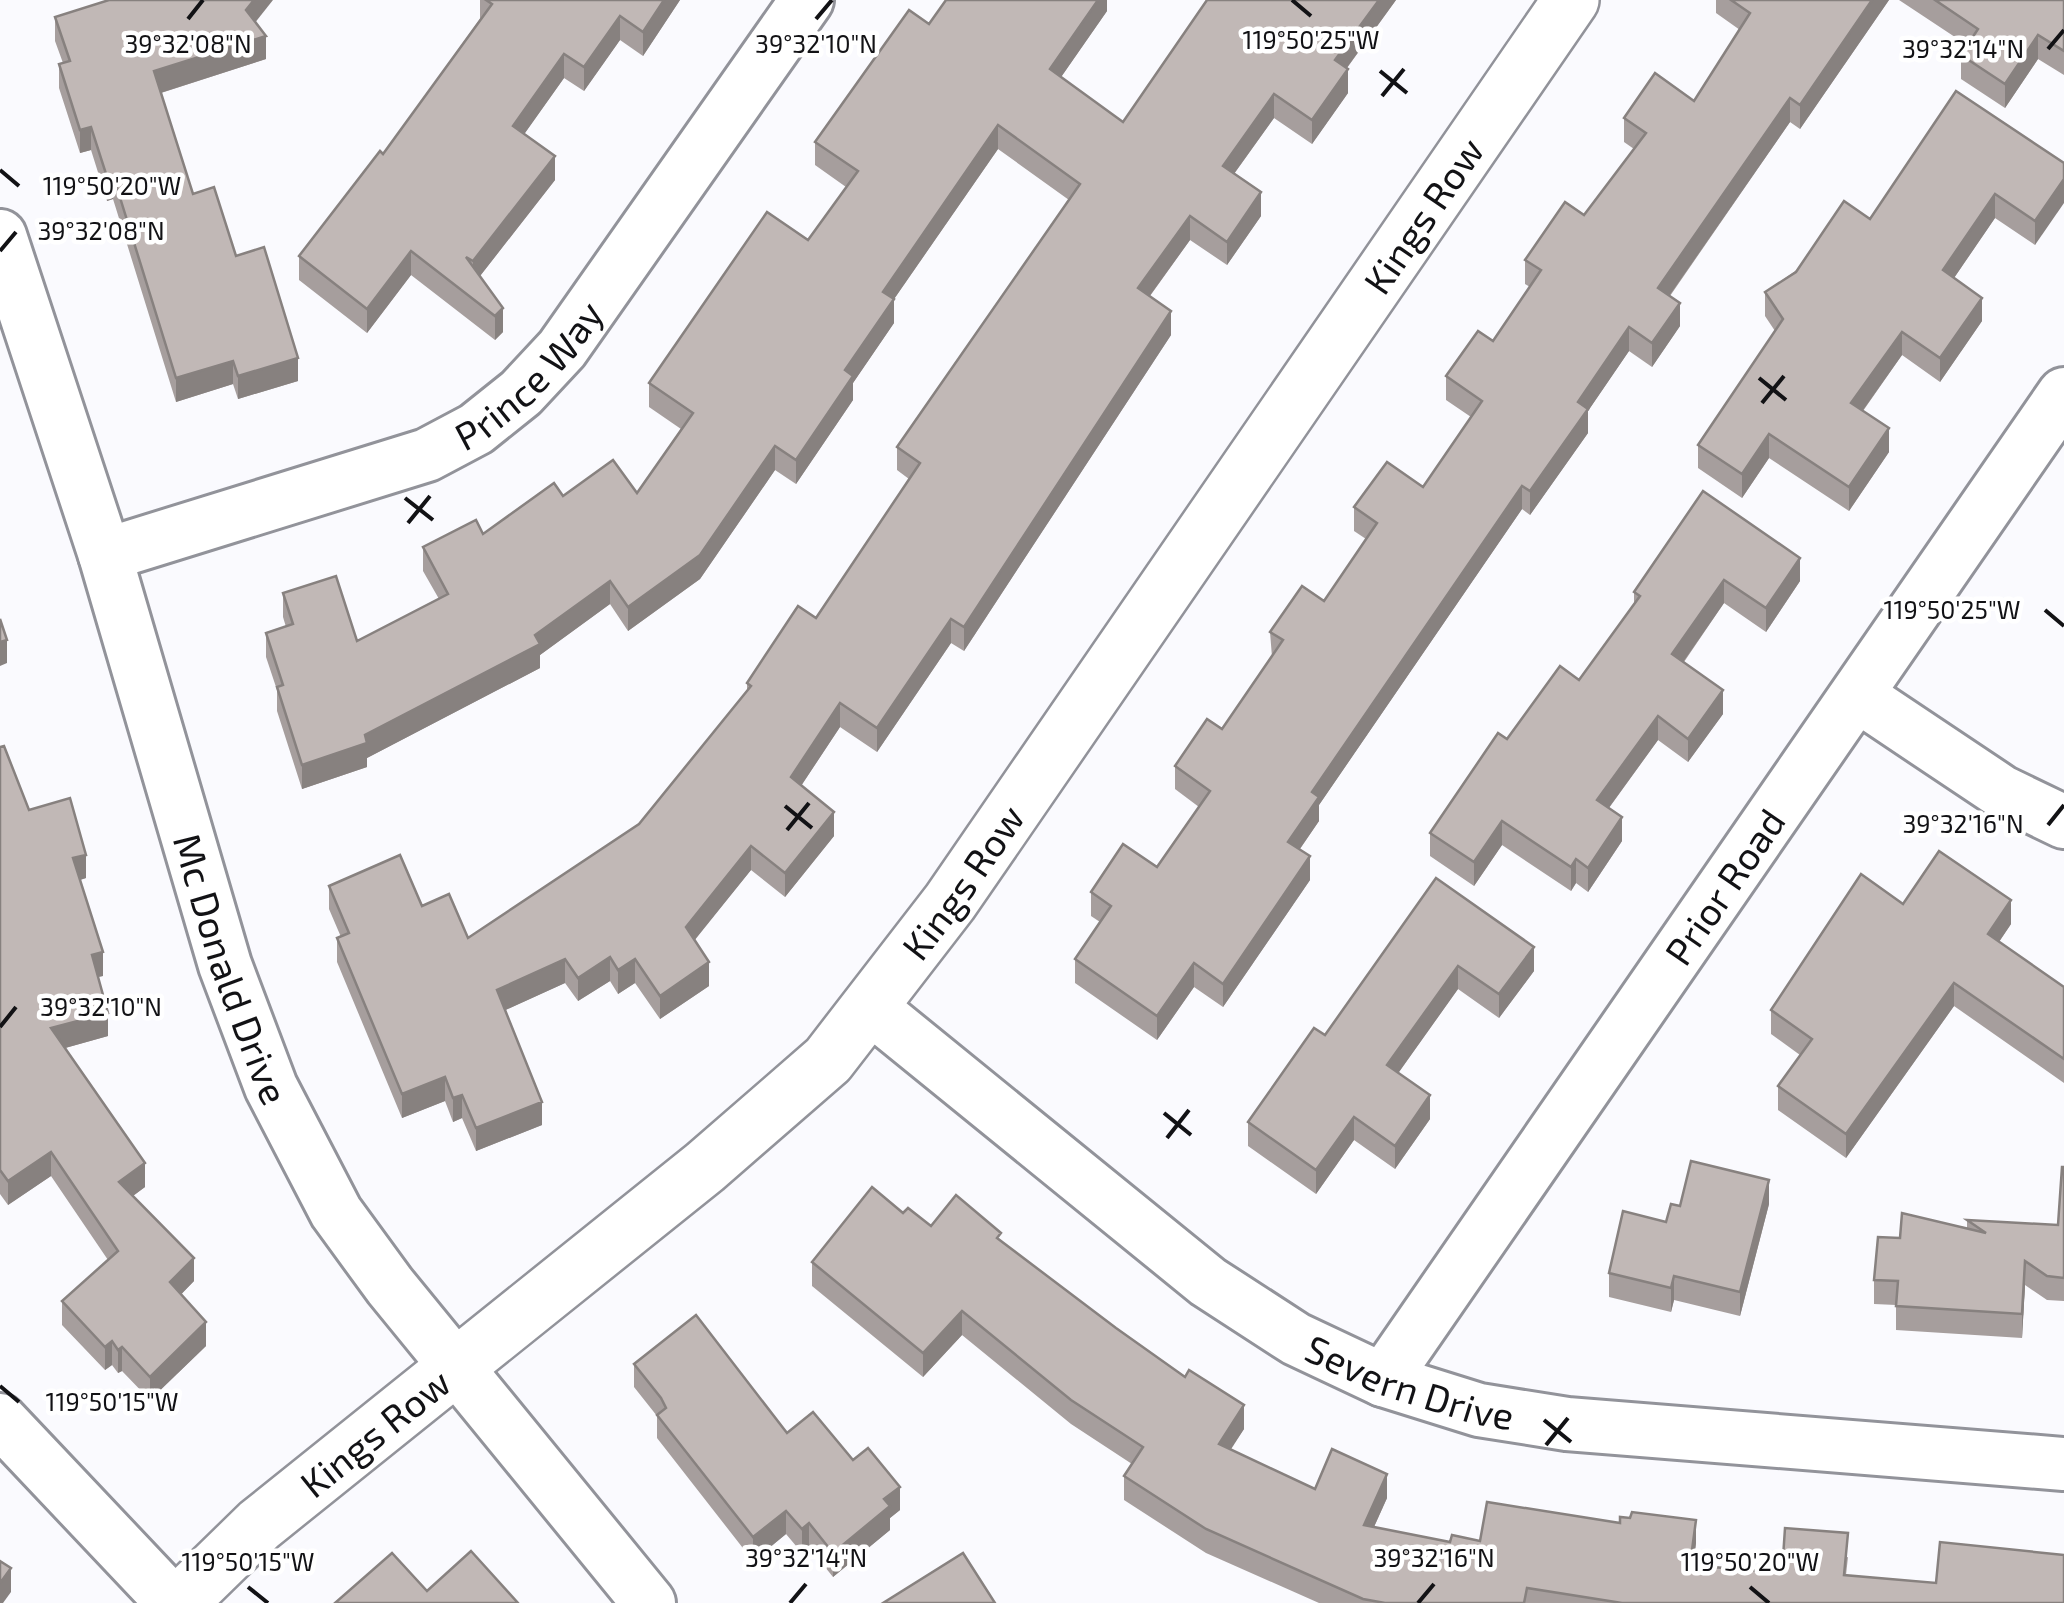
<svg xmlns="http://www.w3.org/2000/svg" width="2064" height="1603" font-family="'Exo 2',sans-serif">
<rect width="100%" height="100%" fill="#fafafe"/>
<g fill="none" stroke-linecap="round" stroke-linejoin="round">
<defs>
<g id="minor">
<path id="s1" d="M0,236L105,555L225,965L271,1087L336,1212L390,1286L649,1603"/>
<path id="s2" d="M105,555L427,455L476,429L521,393L562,349L807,0"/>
<path d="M1857,695L2002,792L2064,822"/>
<path id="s3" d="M871,1008L1208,1282L1296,1339L1383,1380L1479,1410L1567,1424L2064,1464"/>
<path id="s4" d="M1383,1380L2064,394"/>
<path d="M0,1420L173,1603"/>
</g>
<g id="secondary">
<path id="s5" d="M179,1603L259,1525L705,1167L828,1060L950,902L1571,0"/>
</g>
</defs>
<!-- minor casing -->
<use href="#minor" stroke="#92939a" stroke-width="58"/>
<!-- secondary casing -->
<use href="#secondary" stroke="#92939a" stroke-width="60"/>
<!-- minor -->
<use href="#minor" stroke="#fff" stroke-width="52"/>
<!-- secondary -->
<use href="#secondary" stroke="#fff" stroke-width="55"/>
</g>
<!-- wall -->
<g fill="#a69e9d">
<path d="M480,0H680L643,56L620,40L584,91L564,78L524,134L555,180L480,276L503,332L495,340L411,275L367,333L299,280V256L383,154L480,19Z"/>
<path d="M1107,0V11L1061,77L1123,122L1207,0H1396L1347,68L1348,93L1312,144L1274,118L1234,174L1261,216L1227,265L1190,240L1150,296L1171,335L964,651L951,643L877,752L840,727L801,786L834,836L785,897L751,870L694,940L709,986L660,1019L635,983L618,994L610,981L578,1001L565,983L505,1010L542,1125L476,1151L462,1118L453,1122L445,1101L402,1118L337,962V938L341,937L329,909V886L422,906L468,938L639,824L747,691V683L816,618L909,479L897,470V447L1069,200L998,149L894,299V323L853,383V400L796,484L775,470L700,579L628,631L610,604L540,655V668L367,758V767L302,789L277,711V690L266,657V633L286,627L283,617V593L357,641L439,599L423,571V547L483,534L563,496L637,493L681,429L649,407V383L808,240L846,187L815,165V142L929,24Z"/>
<path d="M1716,0H1889L1800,129L1790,122L1670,296L1680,326L1652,367L1629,351L1588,411V433L1530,515L1522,509L1319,805V821L1300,849L1310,880L1223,1007L1194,987L1157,1040L1075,983V959L1100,922L1091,916V892L1157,867L1199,807L1175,789V766L1222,729L1272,657L1270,632L1324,601L1366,539L1354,531V507L1423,487L1471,417L1446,400V376L1493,341L1530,287L1525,284V260L1584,215L1634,149L1624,142V118L1694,101L1740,30L1716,13Z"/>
<path d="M1899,0H2064V75L2038,59L2005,108L1961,79V55L1967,45Z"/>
<path d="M55,17L255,22L266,59L161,93L193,194L236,256L298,381L238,399L233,384L176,402L113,199L107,201L91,150L80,153L59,88V64L63,63L55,41Z"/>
<path d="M2064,163L2035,245L1995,218L1954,278L1982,321L1940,382L1902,355L1863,411L1889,452L1849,511L1769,458L1742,498L1698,468V445L1775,331L1765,316V292L1870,219Z"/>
<path d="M1703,491L1800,581L1766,632L1724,603L1684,662L1723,714L1688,762L1658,740L1609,808L1622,841L1588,892L1576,883L1571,891L1502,845L1474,886L1430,856V833L1507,739L1579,680L1634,604V592Z"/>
<path d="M0,747L29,810L86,878L80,880L103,976L98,977L108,1036L65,1048L145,1187L133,1196L194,1281L181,1294L206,1346L150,1400L122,1371L118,1373L112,1365L105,1370L62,1325V1301L108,1260L51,1176L8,1205L0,1194Z"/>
<path d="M1436,878L1534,971L1499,1018L1458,989L1398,1073L1430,1119L1395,1169L1354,1140L1316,1194L1248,1146V1122L1325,1035Z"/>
<path d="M1903,904L2011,924L1999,942L2064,987V1083L1954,1006L1846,1158L1778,1110V1086L1800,1055L1771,1034V1010Z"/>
<path d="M2064,1167V1301L2047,1300L2025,1285L2022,1338L1896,1330V1305L1874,1304V1280L1900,1238L1967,1228V1220L2058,1225Z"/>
<path d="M1769,1204L1740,1316L1674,1300L1671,1312L1609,1297V1273L1666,1222L1680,1206Z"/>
<path d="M903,1213L931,1226L1001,1242L1244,1429L1230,1449L1315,1489L1387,1498L1374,1527L1450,1542L1696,1543L1693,1565L1782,1573L1848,1557L1846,1575L2064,1603H1319L1206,1553L1124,1500V1476L1132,1464L1071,1424L962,1335L923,1377L812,1286V1262Z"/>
<path d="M634,1364L787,1433L853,1460L900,1510L890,1518V1530L833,1577L809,1547L802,1553L786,1534L753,1561L657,1438V1416L634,1387Z"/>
</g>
<!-- shaded-wall -->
<g fill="#87817f">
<path d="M254,0H273L246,34V10Z"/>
<path d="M664,0H680L643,56V32Z"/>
<path d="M1098,0H1107V11L1050,93V69Z"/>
<path d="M1379,0H1396L1335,84V60Z"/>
<path d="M1872,0H1889L1800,129V105Z"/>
<path d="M620,16V40L584,91V67Z"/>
<path d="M2038,35V59L2005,108V84Z"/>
<path d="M266,36V59L154,95V71Z"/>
<path d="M564,54V78L513,150V126Z"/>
<path d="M1348,69V93L1312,144V120Z"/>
<path d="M1274,94V118L1223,189V166Z"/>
<path d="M1790,98V122L1658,312V288Z"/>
<path d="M998,125V149L883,315V292Z"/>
<path d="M91,127V150L80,153V130Z"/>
<path d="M555,156V180L473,285V261Z"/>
<path d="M113,175V199L107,201V177Z"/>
<path d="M2064,179V203L2035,245V221Z"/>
<path d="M1261,192V216L1227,265V242Z"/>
<path d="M1995,194V218L1943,294V270Z"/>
<path d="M1190,216V240L1138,312V288Z"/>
<path d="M411,251V275L367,333V309Z"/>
<path d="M1982,298V321L1940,382V358Z"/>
<path d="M894,299V323L853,383V400L796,484V460L845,370Z"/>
<path d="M1680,303V326L1652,367V343Z"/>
<path d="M503,308V332L495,340V316Z"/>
<path d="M1171,311V335L964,651V627Z"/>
<path d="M1629,327V351L1588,411V433L1530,515V491L1578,402Z"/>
<path d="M1902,332V355L1851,427V403Z"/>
<path d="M298,358V381L238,399V376Z"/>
<path d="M233,361V384L176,402V378Z"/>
<path d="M1889,428V452L1849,511V487Z"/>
<path d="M1769,434V458L1742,498V474Z"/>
<path d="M775,446V470L700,579L628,631V607Z"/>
<path d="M1522,486V509L1319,805V821L1288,866V842L1312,792Z"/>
<path d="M1800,558V581L1766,632V608Z"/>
<path d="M1724,580V603L1672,678V654Z"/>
<path d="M610,581V604L540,655V668L367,758V767L302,789V765L365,735L535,635Z"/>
<path d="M951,619V643L877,752V728Z"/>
<path d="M7,640V663L0,666V642Z"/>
<path d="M1723,690V714L1688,762V739Z"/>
<path d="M840,703V727L791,801V777Z"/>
<path d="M1658,716V740L1597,824V800Z"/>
<path d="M834,812V836L785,897V873Z"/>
<path d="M1622,817V841L1588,892V868Z"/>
<path d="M1502,821V845L1474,886V862Z"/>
<path d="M751,846V870L686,951V927Z"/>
<path d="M86,855V878L73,882V858Z"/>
<path d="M1310,856V880L1223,1007V984Z"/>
<path d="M1576,859V883L1571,891V867Z"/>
<path d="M2011,900V924L1988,958V934Z"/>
<path d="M1534,947V971L1499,1018V994Z"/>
<path d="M103,952V976L92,978V955Z"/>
<path d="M610,957V981L578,1001V978Z"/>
<path d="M565,959V983L497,1014V990Z"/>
<path d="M635,959V983L618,994V970Z"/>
<path d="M709,962V986L660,1019V996Z"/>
<path d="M1194,963V987L1157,1040V1016Z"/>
<path d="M1458,966V989L1387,1089V1065Z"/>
<path d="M1954,983V1006L1846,1158V1134Z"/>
<path d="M108,1013V1036L51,1052V1028Z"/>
<path d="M445,1077V1101L402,1118V1094Z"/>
<path d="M462,1095V1118L453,1122V1098Z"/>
<path d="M1430,1095V1119L1395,1169V1146Z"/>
<path d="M542,1102V1125L476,1151V1128Z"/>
<path d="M1354,1117V1140L1316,1194V1170Z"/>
<path d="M51,1152V1176L8,1205V1181Z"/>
<path d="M145,1163V1187L119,1206V1182Z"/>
<path d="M1769,1180V1204L1740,1316V1292Z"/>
<path d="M194,1258V1281L170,1306V1282Z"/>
<path d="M2025,1261V1285L2022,1338V1314Z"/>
<path d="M1674,1276V1300L1671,1312V1288Z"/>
<path d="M962,1311V1335L923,1377V1353Z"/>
<path d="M206,1322V1346L150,1400V1377Z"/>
<path d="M112,1341V1365L105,1370V1347Z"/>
<path d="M122,1347V1371L118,1373V1350Z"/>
<path d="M1244,1405V1429L1219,1468V1444Z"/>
<path d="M1387,1474V1498L1364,1549V1525Z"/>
<path d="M900,1487V1510L890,1518V1530L833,1577V1553L884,1499Z"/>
<path d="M786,1511V1534L753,1561V1537Z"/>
<path d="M1696,1520V1543L1690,1589V1565Z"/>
<path d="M809,1523V1547L802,1553V1529Z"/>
<path d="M11,1568V1592L3,1603H0V1583Z"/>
</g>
<!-- building -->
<g fill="#c1b8b6" stroke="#87817f" stroke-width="2.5">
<path d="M109,0H254L246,10L266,36L154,71L193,194L214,187L236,256L264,247L298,358L238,376L233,361L176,378L113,175L107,177L91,127L80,130L59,64L70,61L55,17Z"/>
<path d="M486,0H664L643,32L620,16L584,67L564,54L513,126L555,156L473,261L466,257L503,308L495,316L411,251L367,309L299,256L380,151L383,154L492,4Z"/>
<path d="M946,0H1098L1050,69L1123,122L1207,0H1379L1335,60L1348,69L1312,120L1274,94L1223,166L1261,192L1227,242L1190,216L1138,288L1171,311L964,627L951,619L877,728L840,703L791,777L834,812L785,873L751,846L686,927L709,962L660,996L635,959L618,970L610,957L578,978L565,959L497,990L542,1102L476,1128L462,1095L453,1098L445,1077L402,1094L337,938L349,933L329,886L400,855L422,906L449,894L468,938L639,824L751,686L747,683L798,606L816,618L920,463L897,447L1080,184L998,125L883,292L894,299L845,370L853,376L796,460L775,446L700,555L628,607L610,581L535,635L540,644L365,735L367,743L302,765L277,687L283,685L266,633L293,624L283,593L336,576L357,641L448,594L423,547L476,520L483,534L554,483L563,496L613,460L637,493L693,413L649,383L767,212L808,240L858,171L815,142L909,10L929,24Z"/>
<path d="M1731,0H1872L1800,105L1790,98L1658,288L1680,303L1652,343L1629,327L1578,402L1588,409L1530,491L1522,486L1312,792L1319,797L1288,842L1310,856L1223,984L1194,963L1157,1016L1075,959L1111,906L1091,892L1123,844L1157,867L1210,791L1175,766L1207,719L1222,729L1283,640L1270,632L1302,586L1324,601L1377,523L1354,507L1387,462L1423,487L1482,401L1446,376L1478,331L1493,341L1541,270L1525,260L1565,202L1584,215L1646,133L1624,118L1655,73L1694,101L1750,13Z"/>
<path d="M1935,0H2064V51L2038,35L2005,84L1961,55L1978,29Z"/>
<path d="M1956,91L2064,163V179L2035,221L1995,194L1943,270L1982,298L1940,358L1902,332L1851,403L1889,428L1849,487L1769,434L1742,474L1698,445L1783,319L1765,292L1796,272L1844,201L1870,219Z"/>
<path d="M1703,491L1800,558L1766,608L1724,580L1672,654L1723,690L1688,739L1658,716L1597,800L1622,817L1588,868L1576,859L1571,867L1502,821L1474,862L1430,833L1498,733L1507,739L1560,666L1579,680L1640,596L1634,592Z"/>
<path d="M0,619L7,640L0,642Z"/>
<path d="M4,746L29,810L70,798L86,855L73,858L103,952L92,955L108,1013L51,1028L145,1163L119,1182L194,1258L170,1282L206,1322L150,1377L122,1347L118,1350L112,1341L105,1347L62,1301L118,1251L51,1152L8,1181L0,1170V747Z"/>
<path d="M1939,851L2011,900L1988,934L2064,987V1059L1954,983L1846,1134L1778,1086L1812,1039L1771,1010L1861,874L1903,904Z"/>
<path d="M1436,878L1534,947L1499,994L1458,966L1387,1065L1430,1095L1395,1146L1354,1117L1316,1170L1248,1122L1314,1028L1325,1035Z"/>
<path d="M1691,1161L1769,1180L1740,1292L1674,1276L1671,1288L1609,1273L1623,1211L1666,1222L1671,1204L1680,1206Z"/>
<path d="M2062,1167H2064V1278L2047,1276L2025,1261L2022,1314L1896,1306L1898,1281L1874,1280L1878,1237L1900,1238L1902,1213L1986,1233L1967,1220L2058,1225Z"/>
<path d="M872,1187L903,1213L908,1208L931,1226L956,1195L1001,1233L997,1238L1116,1328L1185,1377L1189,1370L1244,1405L1219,1444L1315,1489L1332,1449L1387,1474L1364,1525L1450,1542L1452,1535L1480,1541L1487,1502L1620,1523V1517L1630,1518L1632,1512L1696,1520L1690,1565L1782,1573L1785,1528L1848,1533L1844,1575L1936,1583L1940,1542L2064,1555V1603H1622L1527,1588L1524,1603H1385L1363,1599L1206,1529L1124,1476L1143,1447L1071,1400L962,1311L923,1353L812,1262Z"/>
<path d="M696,1315L787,1433L813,1412L853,1460L868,1448L900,1487L884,1499L890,1506L833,1553L809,1523L802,1529L786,1511L753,1537L657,1415L666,1408L661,1398L634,1364Z"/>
<path d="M471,1551L518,1603H335L392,1553L427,1591Z"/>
<path d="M963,1553L995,1603H883Z"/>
<path d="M0,1561L11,1568L0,1583Z"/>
</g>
<!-- ticks -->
<path fill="none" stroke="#121215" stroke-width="4" d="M1292,0L1311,16M188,19L203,0M816,19L832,0M2048,49L2064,30M1380,71L1407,93M1382,96L1404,69M0,170L19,186M0,251L16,232M1759,378L1786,400M1762,403L1784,376M405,498L433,520M408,523L430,496M2045,610L2064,626M785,806L812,828M2048,825L2064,805M787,830L809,803M0,1027L16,1007M1164,1113L1191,1135M1167,1138L1189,1110M0,1386L19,1402M1544,1420L1571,1442M1546,1445L1568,1418M248,1587L268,1603M1750,1587L1769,1603M790,1603L806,1584M1418,1603L1434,1584"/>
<g text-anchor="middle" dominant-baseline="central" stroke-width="9" stroke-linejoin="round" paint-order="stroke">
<!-- street labels -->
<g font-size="38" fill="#121215" stroke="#fff">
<text stroke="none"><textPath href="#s5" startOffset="1880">Kings Row</textPath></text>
<text stroke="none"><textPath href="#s2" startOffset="468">Prince Way</textPath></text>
<text stroke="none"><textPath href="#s5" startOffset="1070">Kings Row</textPath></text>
<text stroke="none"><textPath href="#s4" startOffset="600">Prior Road</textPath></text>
<text stroke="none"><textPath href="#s1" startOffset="768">Mc Donald Drive</textPath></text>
<text stroke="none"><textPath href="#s3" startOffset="662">Severn Drive</textPath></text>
<text stroke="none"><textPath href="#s5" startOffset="260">Kings Row</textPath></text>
</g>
</g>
<g font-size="25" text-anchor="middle" fill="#121215" stroke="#fff" stroke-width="9" stroke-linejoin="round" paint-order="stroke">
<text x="1311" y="49">119°50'25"W</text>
<text x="188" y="53">39°32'08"N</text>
<text x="816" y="53">39°32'10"N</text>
<text x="1963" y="58">39°32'14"N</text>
<text x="112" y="195">119°50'20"W</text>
<text x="101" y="240">39°32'08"N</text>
<text x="1952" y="619">119°50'25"W</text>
<text x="1963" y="833">39°32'16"N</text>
<text x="101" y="1016">39°32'10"N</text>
<text x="112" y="1411">119°50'15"W</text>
<text x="806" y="1567">39°32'14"N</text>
<text x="1434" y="1567">39°32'16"N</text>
<text x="248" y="1571">119°50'15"W</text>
<text x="1750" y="1571">119°50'20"W</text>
</g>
</svg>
